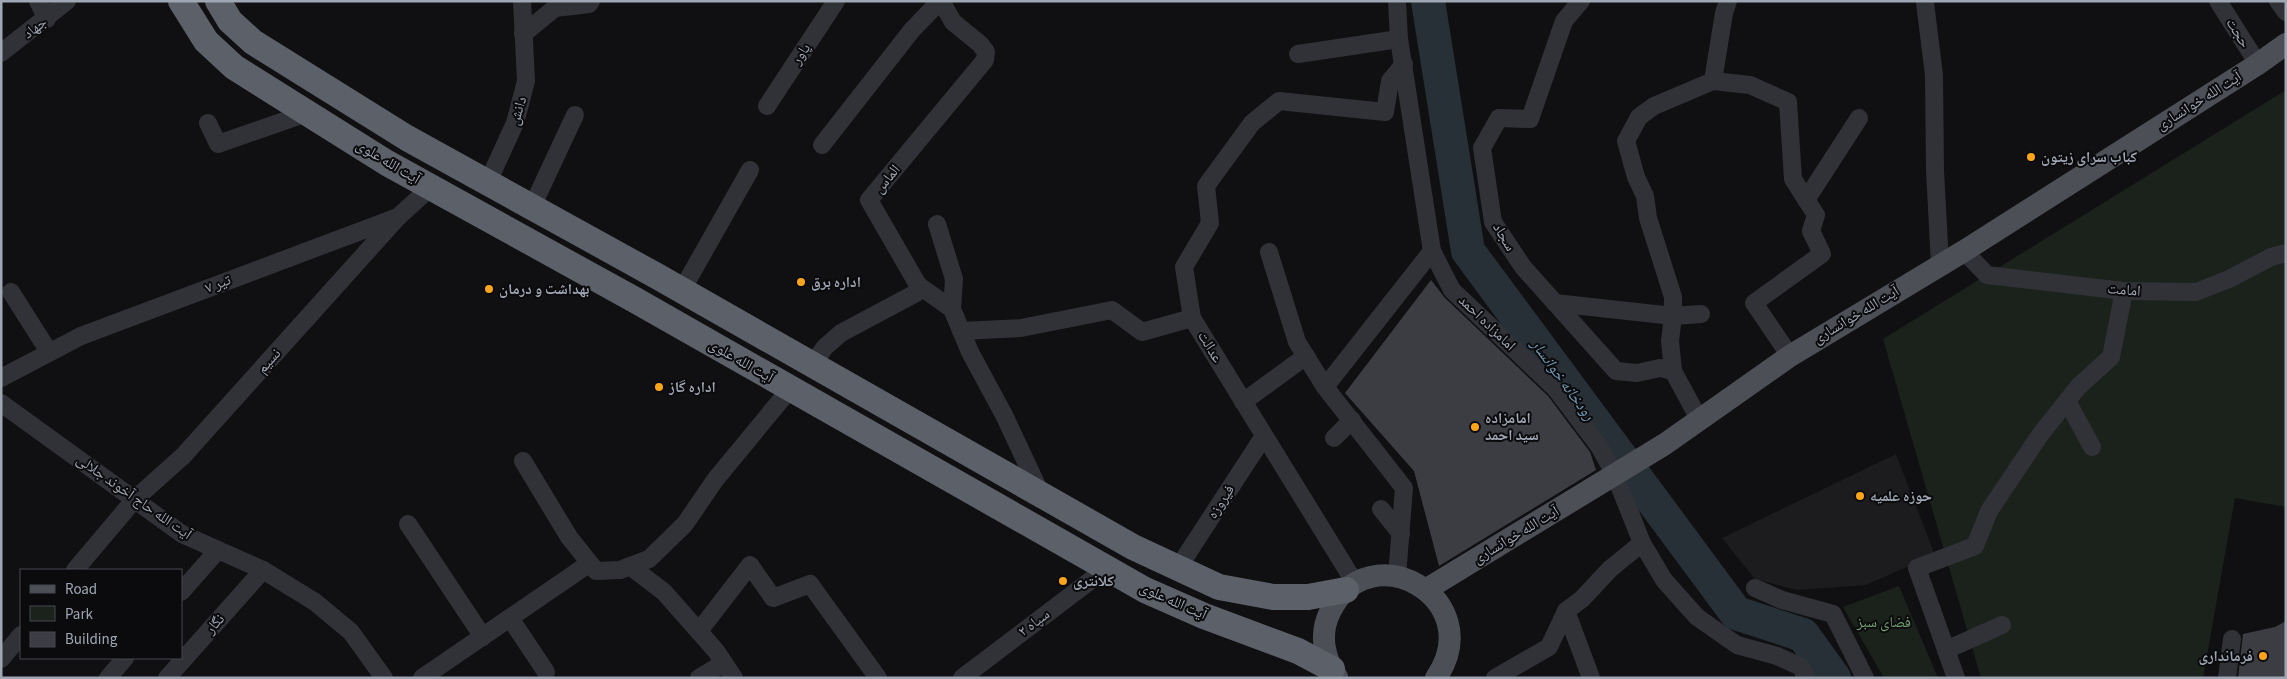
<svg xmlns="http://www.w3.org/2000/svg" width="2287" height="679" font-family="'Source Sans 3','Noto Naskh Arabic',sans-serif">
<rect width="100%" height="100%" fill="#101012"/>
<!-- built -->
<path fill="#1c1c1f" d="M1896,454L1934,553L1916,563L1866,585L1797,590L1755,579L1722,538Z"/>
<!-- green -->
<g fill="#1a221b">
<path d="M2286,90V507L2235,498L2203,678H1981L1883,339Z"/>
<path d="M1899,586L1938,678H1884L1843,607Z"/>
</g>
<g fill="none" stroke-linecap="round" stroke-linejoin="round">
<!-- river -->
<path stroke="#263036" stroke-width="34" d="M1428,1L1468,251L1736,613L1803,635L1834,678"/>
</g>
<!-- building -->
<g fill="#3c3d42">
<path d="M1431,280L1445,298L1548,396L1590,452L1596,470L1439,566L1414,471L1345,393Z"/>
<path d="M2286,621V678H2238L2243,634L2275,627Z"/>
</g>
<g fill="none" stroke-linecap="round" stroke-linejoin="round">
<!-- minor -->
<g stroke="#313237" stroke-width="18">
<path d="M38,1L47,19"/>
<path d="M1397,1L1399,39L1432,251L1452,290L1556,389L1599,446L1615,475L1642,543L1664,580L1697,617L1737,645L1777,656L1801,667L1806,678"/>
<path d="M1581,1L1564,21L1530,119L1499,118L1482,148L1493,222L1523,267L1616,371L1637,373L1660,368L1673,371L1699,419"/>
<path d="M2218,1L2258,64"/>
<path d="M2278,1L2286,12"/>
<path d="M1925,3L1934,75L1935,171L1940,264"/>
<path d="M523,34L555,8L589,4L591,1"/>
<path d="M1,53L67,1"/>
<path d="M1298,54L1399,39"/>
<path d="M1713,81L1724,13L1728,1"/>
<path d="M767,106L836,1"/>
<path d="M208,123L218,144L307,113"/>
<path d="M822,145L912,30L940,1"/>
<path d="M488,182L515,123L526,81L522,1"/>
<path d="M1806,200L1859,118"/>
<path d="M532,207L575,115"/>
<path d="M937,224L954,279L952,309"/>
<path d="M1964,251L1987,275L2124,291L2196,292L2229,279L2271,257L2286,253"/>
<path d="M1269,252L1297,342L1325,387L1404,488L1397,576"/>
<path d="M918,285L952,309L970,352L1004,415L1041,494"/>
<path d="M682,290L750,170"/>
<path d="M11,292L49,352"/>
<path d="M1555,303L1673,316L1701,314"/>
<path d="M1192,318L1184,267L1210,223L1206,186L1252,123L1279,101L1385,112L1390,81L1404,64"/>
<path d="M961,331L1021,328L1112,310L1142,332L1192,318L1355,583"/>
<path d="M813,364L825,347L841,333L916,293L918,285L869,200L985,60L986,52L980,44L953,22L941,1"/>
<path d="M1673,371L1670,341L1673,316V297L1648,218L1645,196L1636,177L1626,141L1639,117L1654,106L1713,81L1750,85L1788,102L1793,179L1816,215L1811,231L1822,254L1754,303L1790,356"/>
<path d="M1,378L81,336L398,217L431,187"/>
<path d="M1325,387L1432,251"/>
<path d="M2067,401L2092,447"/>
<path d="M1243,402L1306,356"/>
<path d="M1,403L182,534L263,570L315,602L351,632L384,678"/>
<path d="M1334,438L1352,420"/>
<path d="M523,461L569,537L596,571L620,570L649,559L685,524L715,480L790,389"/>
<path d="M1381,509L1401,534"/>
<path d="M408,524L483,637"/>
<path d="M630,566L664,592L716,651L734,678"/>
<path d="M1178,568L1264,436"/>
<path d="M75,570L135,499L183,456L398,217"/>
<path d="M1755,588L1782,600L1833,614L1865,678"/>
<path d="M181,592L218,550"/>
<path d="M1566,611L1591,678"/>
<path d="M510,618L546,672"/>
<path d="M699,631L750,565L773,598L810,584L878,678"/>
<path d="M1946,650L2002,625"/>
<path d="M1,659L21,635"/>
<path d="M108,678L125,658"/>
<path d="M167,678L263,570"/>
<path d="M422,678L590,563"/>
<path d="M699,678L724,663"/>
<path d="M962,678L1107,568"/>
<path d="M1495,678L1549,647L1566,611L1582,599L1610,569L1642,543"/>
<path d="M1956,678L1917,568L1975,546L1989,511L2040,435L2078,387L2111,357L2124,291"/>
<path d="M2227,678L2232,639"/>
</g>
<!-- major -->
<g stroke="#4c4f56" stroke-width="22">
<path d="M1427,589L1665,444L1790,356L1964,251L2258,64L2286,44"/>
<path d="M1337,677C1324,658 1319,634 1330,612C1369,531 1490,599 1436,678"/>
</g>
<!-- highway -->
<g stroke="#5c6068" stroke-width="26">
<path d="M181,1L206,41L234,67L387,163L635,300L1145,590L1204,616L1298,651L1332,669"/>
<path d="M218,1L230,21L253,42L407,138L655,275L1133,547L1219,587L1273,597H1308L1346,590"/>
</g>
</g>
<!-- markers -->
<g fill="#ffa51b" stroke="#0b0b0d" stroke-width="2">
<circle cx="2031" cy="157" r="5"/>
<circle cx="801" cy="282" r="5"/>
<circle cx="489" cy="289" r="5"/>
<circle cx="659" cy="387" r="5"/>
<circle cx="1475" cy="427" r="5"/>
<circle cx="1860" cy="496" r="5"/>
<circle cx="1063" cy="581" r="5"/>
<circle cx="2263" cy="656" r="5"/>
</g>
<g text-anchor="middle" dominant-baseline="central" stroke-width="4" stroke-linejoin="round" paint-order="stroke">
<!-- street labels -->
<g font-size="15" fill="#a0a7b4" stroke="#0b0b0d">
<text transform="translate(35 28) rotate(-38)">جهاد</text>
<text transform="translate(2238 33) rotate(58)">حجت</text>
<text transform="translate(801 54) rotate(-57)">پاور</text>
<text transform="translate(2199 101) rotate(-32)">آیت الله خوانساری</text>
<text transform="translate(518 111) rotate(-74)">دانش</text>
<text transform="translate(388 162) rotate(31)">آیت الله علوی</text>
<text transform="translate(887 179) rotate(-50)">الماس</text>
<text transform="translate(1504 237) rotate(59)">سجاد</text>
<text transform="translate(218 284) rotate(-21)">۷ تیر</text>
<text transform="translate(2124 290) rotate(4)">امامت</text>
<text transform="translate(1856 315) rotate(-31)">آیت الله خوانساری</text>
<text transform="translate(1487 323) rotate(44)">امامزاده احمد</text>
<text transform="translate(1210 347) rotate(59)">عدالت</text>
<text transform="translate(269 361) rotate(-48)">نسیم</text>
<text transform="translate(741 361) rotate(30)">آیت الله علوی</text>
<text transform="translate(134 497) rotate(35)">آیت الله حاج آخوند جلالی</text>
<text transform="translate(1221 502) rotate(-57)">فیروزه</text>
<text transform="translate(1516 535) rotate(-31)">آیت الله خوانساری</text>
<text transform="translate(1173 601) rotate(24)">آیت الله علوی</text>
<text transform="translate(1034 623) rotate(-37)">سپاه ۲</text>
<text transform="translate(215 624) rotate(-48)">نگار</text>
</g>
<!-- poi labels -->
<g font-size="15" font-weight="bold" fill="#a0a7b4" stroke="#0b0b0d" text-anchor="start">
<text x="2041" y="157">کباب سرای زیتون</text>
<text x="811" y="282">اداره برق</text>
<text x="499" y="289">بهداشت و درمان</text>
<text x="669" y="387">اداره گاز</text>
<text x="1485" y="418">امامزاده<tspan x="1485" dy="17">سید احمد</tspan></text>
<text x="1870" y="496">حوزه علمیه</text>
<text x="1073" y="581">کلانتری</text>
<text x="2253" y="656" text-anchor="end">فرمانداری</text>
</g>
<!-- park labels -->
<g font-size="15" fill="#75a175" stroke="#0b0b0d">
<text x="1884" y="622">فضای سبز</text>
</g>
<!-- water labels -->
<g font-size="16" font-style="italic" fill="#7299b3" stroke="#0b0b0d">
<text transform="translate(1563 380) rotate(54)">رودخانه خوانسار</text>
</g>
</g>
<!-- border -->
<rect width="2287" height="679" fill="none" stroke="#a0a7b4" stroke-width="5"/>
<!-- legend -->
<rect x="20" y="569" width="162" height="90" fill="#0b0b0d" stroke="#474950"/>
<rect x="30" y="585" width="25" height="8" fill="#4c4f56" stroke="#474950"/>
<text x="65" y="594" font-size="15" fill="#a0a7b4">Road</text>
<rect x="30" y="606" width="25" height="15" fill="#1a221b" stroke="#474950"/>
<text x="65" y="619" font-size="15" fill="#a0a7b4">Park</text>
<rect x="30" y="632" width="25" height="15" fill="#3c3d42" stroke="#474950"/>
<text x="65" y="644" font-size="15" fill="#a0a7b4">Building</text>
</svg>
